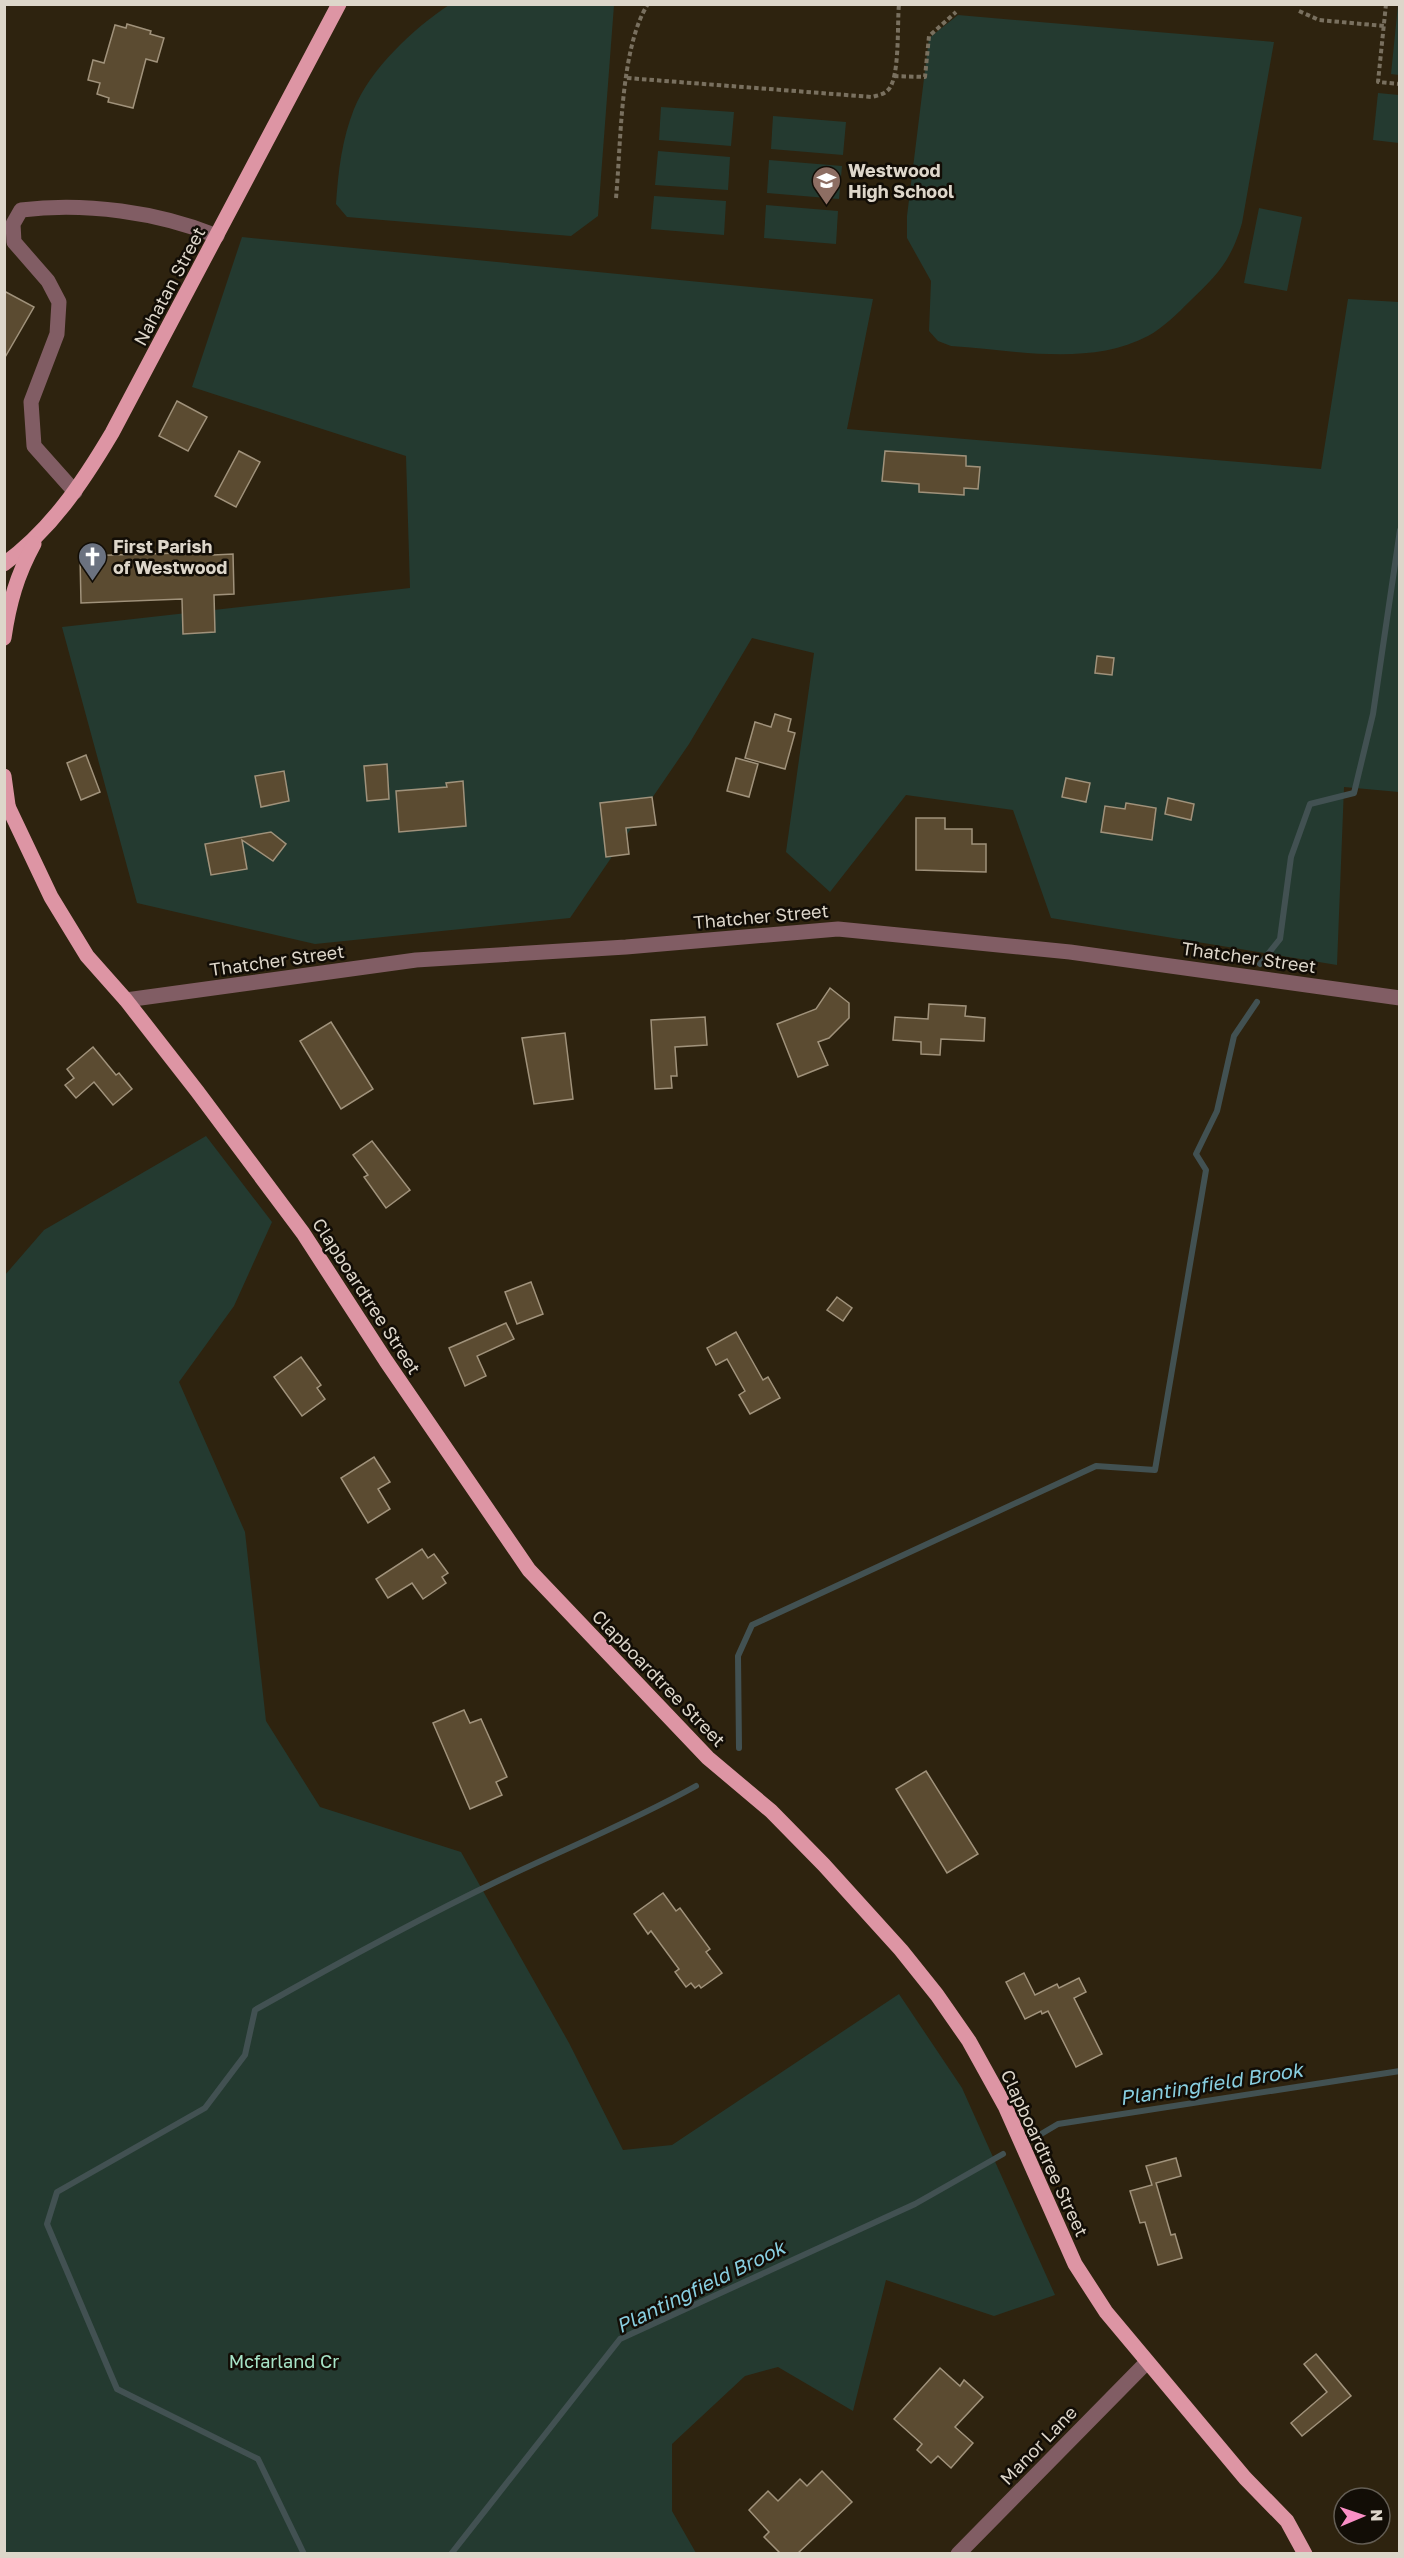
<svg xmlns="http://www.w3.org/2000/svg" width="1404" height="2558" font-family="'Golos Text',sans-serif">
<rect width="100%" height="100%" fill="#2e230f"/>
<!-- green -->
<g fill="#243a30">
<path d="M449,5H614L598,216L571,236L347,217L336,204C338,172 342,139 354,109C370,69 414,28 449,5Z"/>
<path d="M1398,5H1400L1399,75L1391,74Z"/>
<path d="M958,15L1274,42L1242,223C1231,261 1218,274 1190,301C1178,313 1163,328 1148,336C1089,367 1015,350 951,346L938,341L929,331L931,281L907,238V216L929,38Z"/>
<path d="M1378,93L1399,95V143L1373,140Z"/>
<path d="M661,107L734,112L731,146L659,140Z"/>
<path d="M773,116L846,122L843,155L771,149Z"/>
<path d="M658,151L730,157L728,190L655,185Z"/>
<path d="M769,160L842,166L839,199L767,193Z"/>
<path d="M654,196L726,201L724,235L651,229Z"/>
<path d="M766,205L838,211L836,244L764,238Z"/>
<path d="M1259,208L1302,217L1287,291L1244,283Z"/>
<path d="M242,237L873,299L847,429L1321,469L1348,299L1399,302V792L1344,787L1337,965L1051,918L1013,810L906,795L830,892L786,852L814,653L752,638L689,744L570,918L315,944L137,903L62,627L410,588L406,456L192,387Z"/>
<path d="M206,1136L272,1222L234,1306L179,1382L245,1532L266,1721L320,1807L461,1852L569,2043L623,2150L672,2145L899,1994L962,2088L1055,2295L994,2316L886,2280L853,2411L778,2367L745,2376L672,2444V2511L696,2553H5V1275L44,1230Z"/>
</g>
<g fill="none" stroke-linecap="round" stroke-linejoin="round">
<!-- stream -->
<g stroke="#425152" stroke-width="6">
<path d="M1260,964L1280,939L1291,857L1310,804L1354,793L1373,714L1400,530"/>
<path d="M739,1748L738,1656L752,1625L1096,1466L1155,1470L1206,1170L1196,1154L1217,1111L1234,1036L1257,1002"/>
<path d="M1031,2140L1058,2124L1400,2071"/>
<path d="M304,2554L258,2459L117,2389L47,2224L57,2192L205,2108L245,2055L255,2010C336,1964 418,1919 502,1879C567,1848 633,1821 696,1786"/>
<path d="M451,2554L620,2339L915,2204L1003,2154"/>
</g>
</g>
<!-- building -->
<g fill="#5b4b31" stroke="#a0927b" stroke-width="1.5">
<path d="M127,24L151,31L150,34L164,38L157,62L146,59L133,108L108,102L109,98L97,94L100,83L88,80L93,60L104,63L115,25L126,28Z"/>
<path d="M4,291L34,307L4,359Z"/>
<path d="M177,401L207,417L188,451L159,436Z"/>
<path d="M239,451L260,462L236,507L215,496Z"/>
<path d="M885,451L966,456V466L980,467L978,489L964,488V495L919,492V484L882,481Z"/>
<path d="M213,552V555L233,554L234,594L214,595L215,632L183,634L182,599L81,603L80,556Z"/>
<path d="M1097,656L1114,658L1112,675L1095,673Z"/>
<path d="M775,714L791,719L788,731L795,733L785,769L745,758L755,722L771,727Z"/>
<path d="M86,755L100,792L81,800L67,763Z"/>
<path d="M736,758L758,764L749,797L727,791Z"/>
<path d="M387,764L389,799L367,801L364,766Z"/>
<path d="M284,771L289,801L261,807L255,776Z"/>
<path d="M1066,778L1090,783L1086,802L1062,797Z"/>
<path d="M463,781L466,826L399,832L396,791L447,787L446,783Z"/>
<path d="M652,797L656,825L626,828L629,854L606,857L600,803Z"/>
<path d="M1168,798L1194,804L1191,820L1165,814Z"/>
<path d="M1126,803L1156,808L1152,840L1101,832L1105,806L1125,809Z"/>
<path d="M916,818H945V829H972V844H986V872L916,870Z"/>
<path d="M271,832L286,844L273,861L242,840L247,869L211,875L205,844Z"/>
<path d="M830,988L849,1003V1018L829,1038L818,1042L828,1065L798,1077L777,1024L816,1009Z"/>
<path d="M929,1004L966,1006L965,1016L985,1018L984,1041L941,1039L940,1055L921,1054V1042L893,1040L895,1017L928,1019Z"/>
<path d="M705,1017L707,1045L675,1047L677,1076H671L672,1088L655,1089L651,1020Z"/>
<path d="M331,1022L373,1089L341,1109L300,1041Z"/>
<path d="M565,1033L573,1099L534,1104L522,1038Z"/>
<path d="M93,1047L116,1075L119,1073L132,1089L113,1105L94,1082L76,1098L65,1085L74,1078L67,1069Z"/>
<path d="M372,1141L410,1190L386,1208L364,1177L368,1175L353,1155Z"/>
<path d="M531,1282L543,1314L517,1324L505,1292Z"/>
<path d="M837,1297L852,1308L843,1321L827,1310Z"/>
<path d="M506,1323L514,1339L477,1356L486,1376L465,1386L449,1348Z"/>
<path d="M736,1332L763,1380L768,1377L780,1398L750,1414L739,1395L745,1391L727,1359L716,1365L707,1348Z"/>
<path d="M301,1357L321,1385L317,1388L325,1399L302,1416L274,1377Z"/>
<path d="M374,1457L390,1482L378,1489L390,1509L368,1523L341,1478Z"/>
<path d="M422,1549L428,1558L434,1554L448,1573L442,1577L446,1583L423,1599L412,1583L388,1598L376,1579Z"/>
<path d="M464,1710L470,1723L481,1719L507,1777L496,1782L502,1795L470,1809L433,1723Z"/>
<path d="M926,1771L978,1854L947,1873L896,1789Z"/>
<path d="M663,1893L676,1911L680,1908L710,1949L706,1952L722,1973L701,1988L699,1985L695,1988L691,1983L686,1987L675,1972L679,1969L651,1931L648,1934L634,1914Z"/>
<path d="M1024,1973L1035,1995L1057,1984L1059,1988L1079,1978L1086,1992L1074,1998L1102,2054L1076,2067L1048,2011L1042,2014L1041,2011L1025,2019L1006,1982Z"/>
<path d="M1176,2158L1181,2176L1156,2183L1171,2235L1175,2234L1182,2258L1158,2265L1145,2222L1140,2223L1130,2191L1152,2185L1146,2166Z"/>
<path d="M1316,2354L1351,2396L1302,2436L1291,2423L1327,2392L1304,2364Z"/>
<path d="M940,2368L960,2386L964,2380L983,2397L955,2427L973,2443L951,2468L938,2456L931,2463L917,2450L922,2444L894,2419Z"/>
<path d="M822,2471L852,2502L798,2553H780L764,2537L769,2532L749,2510L768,2491L778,2501L800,2479L807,2486Z"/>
</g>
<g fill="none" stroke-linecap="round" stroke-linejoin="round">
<!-- path -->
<g stroke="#79705f" stroke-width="4" stroke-dasharray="4.5 3" stroke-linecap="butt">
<path d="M1386,4L1378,82L1400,84"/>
<path d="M1299,11L1319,20L1384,26"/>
<path d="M894,76L925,77L929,36L956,12"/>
<path d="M627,78L872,97C878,95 884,95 889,89C900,75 897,24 899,4"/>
<path d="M616,198C621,146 620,47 648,4"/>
</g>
<!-- minor -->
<g stroke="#815d64" stroke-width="15">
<path d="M75,492L34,446L31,402L57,334L59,302L48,281L14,242L13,224L21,210C85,202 158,212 217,236"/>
<path d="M126,1000L416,960L626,947L838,929L1070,952L1400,998"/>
<path d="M958,2554L1146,2363"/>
</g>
<!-- major -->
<g stroke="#dd95a4" stroke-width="15">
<path d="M4,564C51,530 83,482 112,433L339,4"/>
<path d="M4,638C9,603 17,575 34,544"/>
<path d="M4,776L8,805"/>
<path d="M4,798L51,897L87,956L126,1000L197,1091L303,1233L386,1361L529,1570L708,1758L771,1811L824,1865L901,1950L937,1995L969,2041L1005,2106L1075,2264L1106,2312L1245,2478L1287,2521L1305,2554"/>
</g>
</g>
<!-- icons -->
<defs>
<symbol id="school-pin" viewBox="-11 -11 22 30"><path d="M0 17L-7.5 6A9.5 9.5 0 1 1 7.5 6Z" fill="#8d6e63" stroke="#120d06"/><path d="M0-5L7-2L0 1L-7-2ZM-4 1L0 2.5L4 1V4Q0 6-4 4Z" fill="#fff"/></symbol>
<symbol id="church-pin" viewBox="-11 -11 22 30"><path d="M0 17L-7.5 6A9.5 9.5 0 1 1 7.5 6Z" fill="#6b7280" stroke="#120d06"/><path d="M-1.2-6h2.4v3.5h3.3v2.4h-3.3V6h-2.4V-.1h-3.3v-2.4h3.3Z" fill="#fff"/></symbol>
</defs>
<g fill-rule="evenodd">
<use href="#school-pin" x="810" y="164" width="33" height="45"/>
<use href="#church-pin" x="76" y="540" width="33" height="45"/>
</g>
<g text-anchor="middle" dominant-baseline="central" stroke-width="5" stroke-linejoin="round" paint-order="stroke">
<!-- poi labels -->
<g font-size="18" font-weight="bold" fill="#ddd6ca" stroke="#120d06" text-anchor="start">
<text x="848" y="170">Westwood<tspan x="848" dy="21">High School</tspan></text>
<text x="113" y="546">First Parish<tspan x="113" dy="21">of Westwood</tspan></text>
</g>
<!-- street labels -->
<g font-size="18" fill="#ddd6ca" stroke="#120d06">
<text transform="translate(169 286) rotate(-62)">Nahatan Street</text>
<text transform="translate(761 916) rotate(-5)">Thatcher Street</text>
<text transform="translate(1249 957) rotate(8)">Thatcher Street</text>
<text transform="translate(277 960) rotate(-8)">Thatcher Street</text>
<text transform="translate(367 1296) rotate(57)">Clapboardtree Street</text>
<text transform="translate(659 1678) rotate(46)">Clapboardtree Street</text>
<text transform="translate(1045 2153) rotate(65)">Clapboardtree Street</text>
<text transform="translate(1038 2445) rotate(-46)">Manor Lane</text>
</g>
<!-- park labels -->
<g font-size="18" fill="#a7e4c7" stroke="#120d06">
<text x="284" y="2361">Mcfarland Cr</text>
</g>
<!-- water labels -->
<g font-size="20" font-style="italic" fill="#88cee0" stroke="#120d06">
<text transform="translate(1211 2083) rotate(-9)">Plantingfield Brook</text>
<text transform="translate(700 2286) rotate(-26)">Plantingfield Brook</text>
</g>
</g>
<!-- border -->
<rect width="1404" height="2558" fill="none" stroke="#ddd6ca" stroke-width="12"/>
<!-- north arrow -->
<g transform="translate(1362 2516) rotate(88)"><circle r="28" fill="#120d06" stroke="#635d54" stroke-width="1.5"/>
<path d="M0-4.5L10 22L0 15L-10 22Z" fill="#fb8fc6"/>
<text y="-9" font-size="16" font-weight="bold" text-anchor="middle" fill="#ddd6ca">N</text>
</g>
</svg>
